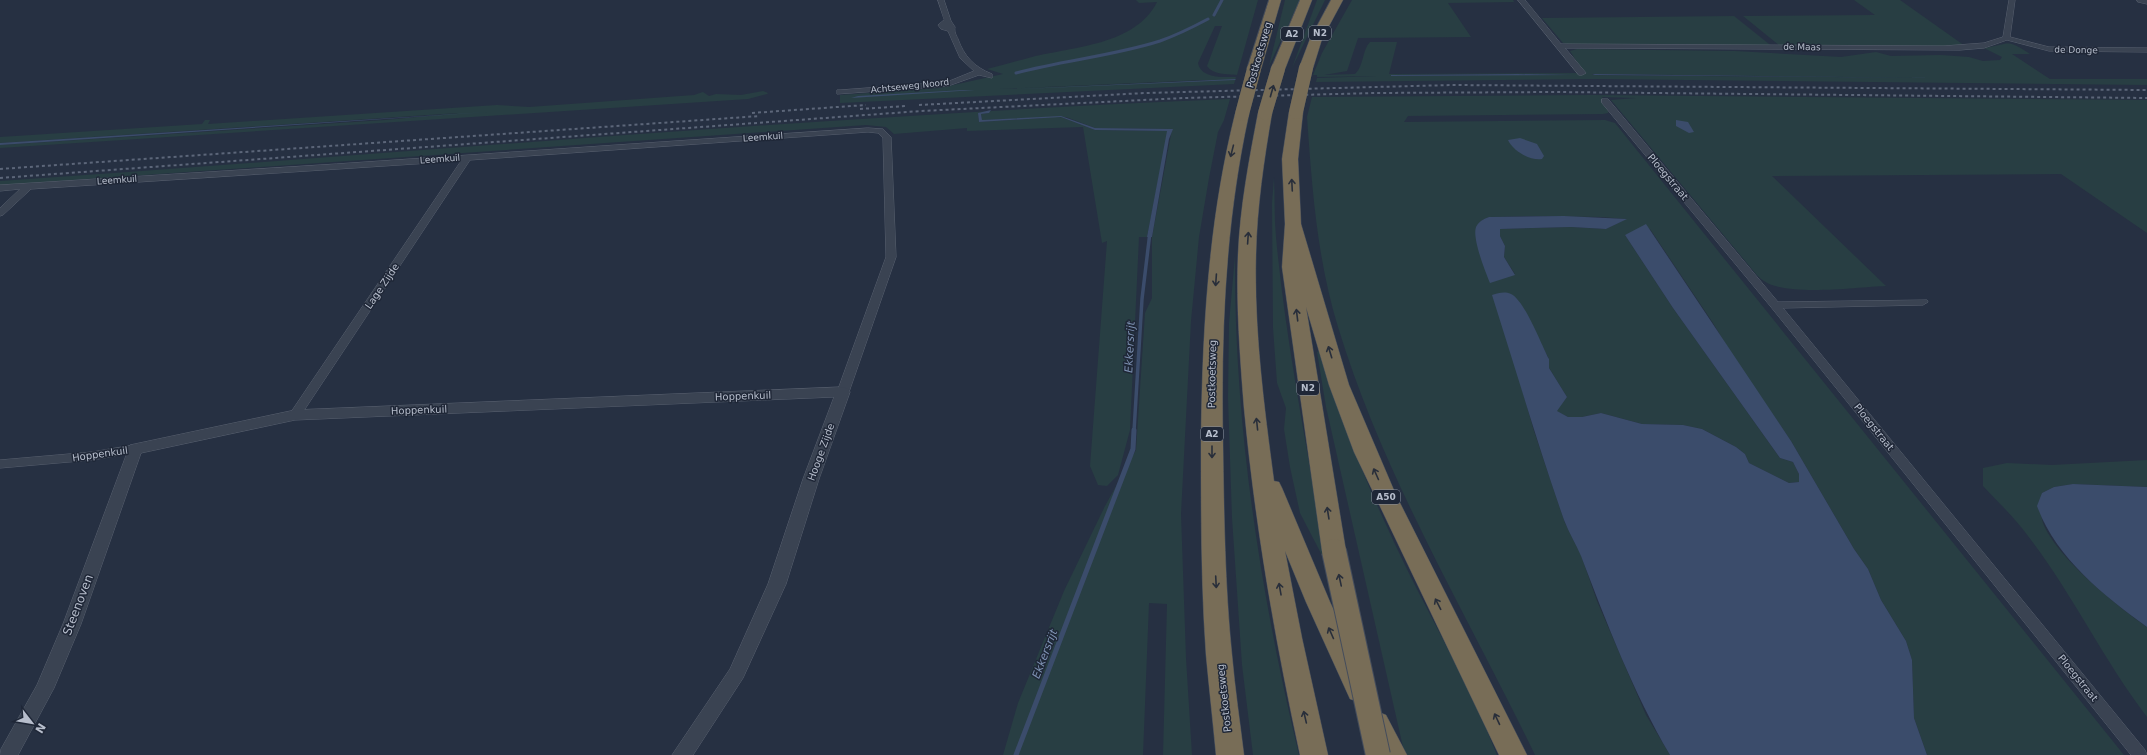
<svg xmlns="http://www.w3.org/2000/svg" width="2147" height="755" font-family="'DejaVu Sans',sans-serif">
<rect width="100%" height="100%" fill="#263042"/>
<!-- green -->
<g fill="#283e43" fill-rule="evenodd">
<path d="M1136,0H1258L1237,75C1227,74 1213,75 1207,66L1222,26H1215L1198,63C1201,79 1224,77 1236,77L1234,84L840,103V95L940,88L1003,74L987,69C1002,65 1017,61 1032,57C1072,47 1136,45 1157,2L1139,3ZM1205,80H1221L997,89Z"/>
<path d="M1285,0H1300L1269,66Z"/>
<path d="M1317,0H1325L1292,68Z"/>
<path d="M1352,0H1513L1514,2L1448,3L1471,37L1358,38L1347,71L1324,75L1355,74C1364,66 1362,50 1370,42H1397L1389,74L1584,73L1570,51L1577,49L1735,51L1841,57L1876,52L1891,56L1941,55L1969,57L1983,61L2000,60L2002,57L1984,48C2010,44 2006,38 2030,54H2012L2050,79H2147V85L1594,79L1316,82L1317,78L1376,76L1317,77V75H1313L1322,53ZM1518,74H1573L1391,76V75ZM1593,74L1937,78L1592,75Z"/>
<path d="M1854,0H1900L1965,46H1780L1743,16L1875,15Z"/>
<path d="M1734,16L1774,48L1567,44L1563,43L1542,18Z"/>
<path d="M763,91L768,93L767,94L748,99L0,148V145L385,120L459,113L0,143V137L202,124L205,120H210L208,124L497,105L529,107L694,95L703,92L709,96L716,94L741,95Z"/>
<path d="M1592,95L2147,100V233L2061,174L1772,176L1886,286C1857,287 1787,297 1764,281C1759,278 1755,273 1751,268L1611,100L1636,98L1602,97L1609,108L1608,113L1603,114L1408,116L1404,122L1605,120L1615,123L2124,755H1927L1914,718L1912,660L1906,641L1881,600L1868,569L1854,549L1791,441L1732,355L1713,323L1650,229L1625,235L1673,308L1780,458L1793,462L1799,474V482L1789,483L1749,463L1745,454L1736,447L1702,429L1683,425L1642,424L1601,413L1582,417H1568L1556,411L1567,397L1549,368V359L1521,305L1518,375L1534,431L1565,523L1581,555L1597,601L1646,715L1670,755H1535C1467,614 1384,478 1338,327C1317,259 1312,187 1307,117L1312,97ZM1534,216L1602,217L1626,219L1606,229L1571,227L1500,229V236L1505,246L1504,257L1515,274L1476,237L1483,220L1489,217Z"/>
<path d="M1230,99L1224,120L1218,132L1209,178L1199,237L1191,321L1181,514L1186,658L1192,755H1163L1167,604L1149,603L1143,755H1003L1018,703L1064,591L1105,506L1136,450L1145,313L1152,298V237L1172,129L1095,128L1066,117L984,120H982L981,114L989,113V111L978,113L979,122L1061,117L1095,130L1168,131L1147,237H1139L1130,430L1118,475L1107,486L1098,485L1090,466L1107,241L1102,243L1083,127L967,131V128L894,134L886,127L866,125L0,185V181C410,153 819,116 1230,99Z"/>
<path d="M1274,177C1275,197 1274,217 1276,237C1286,346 1309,455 1326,563L1300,513L1290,467L1284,429L1286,408L1277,383L1273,328L1272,203Z"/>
<path d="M1235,256C1234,424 1260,592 1299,755H1253L1242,665L1232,518L1228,398L1229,323Z"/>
<path d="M1319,351C1339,411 1361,472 1388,529C1422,605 1467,677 1497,755H1407L1403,747L1326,407L1317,352Z"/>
<path d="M2147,460V487L2073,484L2054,487L2042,493C2042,502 2040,515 2043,523C2056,557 2117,606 2147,627V717C2103,659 2072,593 2028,536C2015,518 1998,502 1983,486V468L2007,463L2052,465Z"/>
</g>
<!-- water -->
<g fill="#3b4c6b">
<path d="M1518,74L1574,75L1391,76V75Z"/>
<path d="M1592,74L1937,78H1938L1595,75Z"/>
<path d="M1236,79L1235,80L997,90Z"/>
<path d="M964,90H975L851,98L858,96Z"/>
<path d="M991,110L989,113L981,114L982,120L1061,116L1095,128L1173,129L1169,139L1152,237H1147L1167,131L1095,130L1061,117L979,122L978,113Z"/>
<path d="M488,112L0,145V143Z"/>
<path d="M1676,120L1688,122L1694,132L1689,133L1676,126Z"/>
<path d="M1520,138L1537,144L1544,156L1542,159C1530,161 1513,151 1508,140Z"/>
<path d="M1564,216L1627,219L1606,229L1571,227L1500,229V236L1505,246L1504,257L1515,275L1490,283C1485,271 1472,238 1476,227C1479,221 1484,219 1489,217Z"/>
<path d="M1646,224L1791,441L1854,549L1868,569L1881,600L1906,641L1912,660L1914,718L1927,755H1670C1633,692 1607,624 1581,556C1576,544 1569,533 1564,520C1538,446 1516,370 1492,295C1499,293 1504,291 1511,294C1525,301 1541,344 1549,359V368L1567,397L1557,411L1568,417H1582L1601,413L1642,424L1683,425L1702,429L1736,447L1745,454L1749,463L1789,483L1799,482V474L1793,462L1780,458L1673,308L1625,235Z"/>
<path d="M2073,484L2147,487V627C2103,595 2056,558 2037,506L2042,493L2054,487Z"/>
</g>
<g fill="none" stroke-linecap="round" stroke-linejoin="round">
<!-- stream-far2 -->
<g stroke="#3b4c6b" stroke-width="3">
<path d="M1214,15L1222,0"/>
<path d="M1016,73C1064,60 1113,56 1160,41C1177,35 1193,27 1208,19"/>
</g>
<!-- stream-far1 -->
<path stroke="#3b4c6b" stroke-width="3.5" d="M1134,431L1142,299L1150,232"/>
<!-- stream -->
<path stroke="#3b4c6b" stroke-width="5" d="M1016,755L1133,449L1134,430"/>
<defs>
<g id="minor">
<path d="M938,0H944L951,21L955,27C954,31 956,35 958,39C964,56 974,67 992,74V78L979,75L948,86L837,94V90H840L947,82L974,71L960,58L948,31L941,29L938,25L944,20Z"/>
<path d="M1518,0H1525L1561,44L1944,46L1984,43L2003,37L2009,0H2015L2010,37L2049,47L2147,48V52L2049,51L2007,40L1984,48L1960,50L1565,48L1586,73L1582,75H1579Z"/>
<path d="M1602,99H1608L1778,302L1927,300L1928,302L1923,305L1783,308L2145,750L2147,755H2131L1771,307L1602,103Z"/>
<path d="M868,128L883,129L891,137L896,257L849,392L843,396L837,392L886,257L883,138L878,133L868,132L470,160L299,418L295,419L289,415L291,412L461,161L31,189L3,215L0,216V208L20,189L0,191V185L336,164Z"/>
<path d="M135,445L141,449L139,452L92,460L0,468V460L92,452Z"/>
</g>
<g id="tertiary">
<path d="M2137,0H2147V4L2138,2Z"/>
<path d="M843,387L848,389L850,392L819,479L786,584L743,678L693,755H672L730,669L768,584L803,479L834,397L295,420L141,453L81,624L54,688L18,755H0L1,749L37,685L63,624L130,445L295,410Z"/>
</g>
<g id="motorway">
<path d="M1269,0H1281L1261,69L1254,73L1247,69Z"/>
<path d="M1300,0H1312L1285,69L1283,72H1273L1271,69Z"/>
<path d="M1331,0H1343L1322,39L1313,68L1311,71H1301L1299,68L1310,39Z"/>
<path d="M1296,108L1301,109L1303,112L1298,159L1301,224L1349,385L1396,495L1527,755H1499L1354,452L1329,385L1306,307L1346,551L1342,557L1334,560L1326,557L1322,551L1282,267L1285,224L1282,159L1289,112L1291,109Z"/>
<path d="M1265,109L1270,110L1272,113C1264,160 1257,207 1256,254C1254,330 1264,406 1274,481L1279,482L1282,488L1330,602L1372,691L1368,699L1359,702L1350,699L1306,602L1285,551L1302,638L1328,755H1300C1275,640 1255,525 1244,408C1240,357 1236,306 1238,255C1240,207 1249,160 1258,113L1260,110Z"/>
<path d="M1242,110L1247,111L1249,114C1225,224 1221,333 1223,445C1224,515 1225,586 1232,655C1235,689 1240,722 1244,755H1216C1213,722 1209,688 1206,655C1201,585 1201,515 1201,445C1202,333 1208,223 1235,114L1237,111Z"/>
<path d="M1376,711L1386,715L1407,755H1379L1362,723L1366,715Z"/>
</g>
</defs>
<!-- minor casing -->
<use href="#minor" stroke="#58606f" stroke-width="1"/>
<!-- tertiary casing -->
<use href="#tertiary" stroke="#58606f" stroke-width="1"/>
<!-- motorway casing -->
<use href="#motorway" stroke="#454d5c" stroke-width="1"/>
<!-- minor -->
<use href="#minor" fill="#3a4352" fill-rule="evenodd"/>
<!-- tertiary -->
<use href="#tertiary" fill="#3a4352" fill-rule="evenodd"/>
<!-- motorway -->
<use href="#motorway" fill="#786d57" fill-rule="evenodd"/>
<!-- rail -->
<g stroke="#5c6679" stroke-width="2" stroke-dasharray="3 3" stroke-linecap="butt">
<path d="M919,105L1145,93L1452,85L2147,90"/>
<path d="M860,109L906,106"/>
<path d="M752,113L866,105"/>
<path d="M0,169L760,116"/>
<path d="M0,178L921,111L1184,98L1375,93L1555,92L2147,98"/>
</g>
<defs>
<g id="motorway-bridge-far1">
<path d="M1296,112L1306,68"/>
<path d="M1265,113L1278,69"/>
<path d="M1242,114L1254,69"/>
</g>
<path id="motorway-bridge" d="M1334,551L1378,755"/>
</defs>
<!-- motorway-bridge-far1 casing -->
<use href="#motorway-bridge-far1" stroke="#454d5c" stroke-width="14" stroke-linecap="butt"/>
<!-- motorway-bridge casing -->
<use href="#motorway-bridge" stroke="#454d5c" stroke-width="26" stroke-linecap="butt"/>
<!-- motorway-bridge-far1 -->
<use href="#motorway-bridge-far1" stroke="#786d57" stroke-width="14"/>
<!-- motorway-bridge -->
<use href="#motorway-bridge" stroke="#786d57" stroke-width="24"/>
</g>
<!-- one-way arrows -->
<defs><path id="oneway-shaft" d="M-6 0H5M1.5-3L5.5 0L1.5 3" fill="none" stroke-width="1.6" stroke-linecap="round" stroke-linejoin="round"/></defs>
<g stroke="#282e3a">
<use href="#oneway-shaft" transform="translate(1272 91) rotate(-74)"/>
<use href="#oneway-shaft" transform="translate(1232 151) rotate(104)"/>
<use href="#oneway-shaft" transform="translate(1292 185) rotate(-93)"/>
<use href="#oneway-shaft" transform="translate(1248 238) rotate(-86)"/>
<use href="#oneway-shaft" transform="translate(1216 280) rotate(94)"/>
<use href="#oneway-shaft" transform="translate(1297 315) rotate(-97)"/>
<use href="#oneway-shaft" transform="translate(1330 352) rotate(-107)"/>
<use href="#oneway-shaft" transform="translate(1257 424) rotate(-96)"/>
<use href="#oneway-shaft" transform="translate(1212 452) rotate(90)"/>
<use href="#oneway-shaft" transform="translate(1376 474) rotate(-114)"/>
<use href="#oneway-shaft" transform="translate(1328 513) rotate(-99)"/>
<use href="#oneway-shaft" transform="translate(1340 580) rotate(-102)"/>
<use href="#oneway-shaft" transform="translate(1216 582) rotate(87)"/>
<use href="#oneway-shaft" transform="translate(1280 589) rotate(-100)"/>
<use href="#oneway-shaft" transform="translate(1438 604) rotate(-117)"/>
<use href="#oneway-shaft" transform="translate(1331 633) rotate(-114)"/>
<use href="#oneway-shaft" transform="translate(1305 717) rotate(-103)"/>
<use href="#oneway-shaft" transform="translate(1497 719) rotate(-115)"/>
</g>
<g text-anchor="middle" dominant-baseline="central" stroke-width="3" stroke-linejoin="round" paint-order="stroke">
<!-- shield labels -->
<g fill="#1f2737" stroke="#89919f" stroke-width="1">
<rect x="1309" y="26" width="22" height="14" rx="3"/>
<rect x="1281" y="27" width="22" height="14" rx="3"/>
<rect x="1297" y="381" width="22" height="14" rx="3"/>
<rect x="1201" y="427" width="22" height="14" rx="3"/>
<rect x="1372" y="490" width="28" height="14" rx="3"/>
</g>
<g font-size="9" font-weight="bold" fill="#b7becc">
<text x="1320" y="33">N2</text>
<text x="1292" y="34">A2</text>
<text x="1308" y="388">N2</text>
<text x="1212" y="434">A2</text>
<text x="1386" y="497">A50</text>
</g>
<!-- far-street labels -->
<g font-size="9" fill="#b7becc" stroke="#1f2737">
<text transform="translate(1802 47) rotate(1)">de Maas</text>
<text transform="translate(2076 50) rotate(1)">de Donge</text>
<text transform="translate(910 86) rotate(-6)">Achtseweg Noord</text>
<text transform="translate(763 137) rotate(-4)">Leemkuil</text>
<text transform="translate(440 159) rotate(-4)">Leemkuil</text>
<text transform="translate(117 180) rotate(-4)">Leemkuil</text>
</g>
<!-- street labels -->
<g font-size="10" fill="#b7becc" stroke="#1f2737">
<text transform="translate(1259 55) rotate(-74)">Postkoetsweg</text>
<text transform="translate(1668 177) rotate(50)">Ploegstraat</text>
<text transform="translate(382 286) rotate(-56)">Lage Zijde</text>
<text transform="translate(1212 374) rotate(-89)">Postkoetsweg</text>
<text transform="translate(743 396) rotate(-2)">Hoppenkuil</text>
<text transform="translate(419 410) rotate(-2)">Hoppenkuil</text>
<text transform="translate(1874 427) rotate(51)">Ploegstraat</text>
<text transform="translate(821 452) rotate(-70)">Hooge Zijde</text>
<text transform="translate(100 454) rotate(-8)">Hoppenkuil</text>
<text transform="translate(2078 678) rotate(51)">Ploegstraat</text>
<text transform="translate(1224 698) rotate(-96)">Postkoetsweg</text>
</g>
<!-- water labels -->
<g font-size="11" font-style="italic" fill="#7e92b3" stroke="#1f2737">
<text transform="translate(1130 347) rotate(-87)">Ekkersrijt</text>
<text transform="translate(1045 654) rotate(-69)">Ekkersrijt</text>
</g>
<!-- near-street labels -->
<g font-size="12" fill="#b7becc" stroke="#1f2737">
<text transform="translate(78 605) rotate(-69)">Steenoven</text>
</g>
</g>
<!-- north arrow -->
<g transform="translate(32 723) rotate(121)" stroke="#1f2737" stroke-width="3" paint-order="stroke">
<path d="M0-3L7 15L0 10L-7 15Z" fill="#b7becc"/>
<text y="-6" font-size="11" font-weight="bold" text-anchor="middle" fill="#b7becc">N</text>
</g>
</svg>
